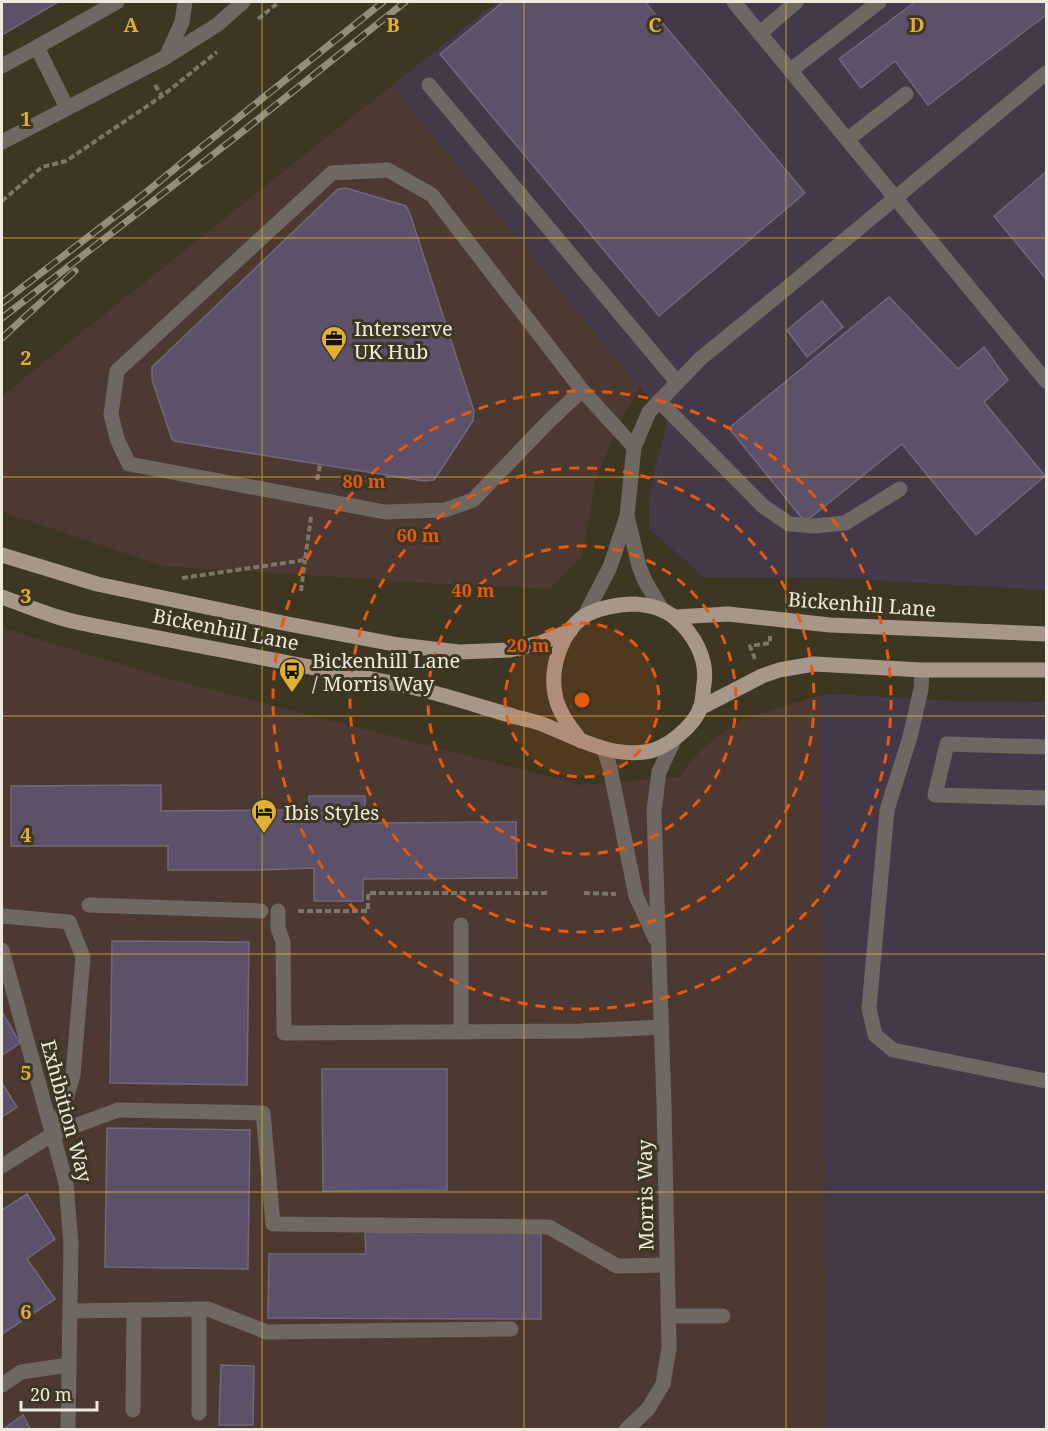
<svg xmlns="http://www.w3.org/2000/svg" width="1048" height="1431" font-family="'Noto Serif',serif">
<rect width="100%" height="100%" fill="#3c3623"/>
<!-- commercial -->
<g fill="#4c3932">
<path d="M392,85L640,387L620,422L595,481L582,557L549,589L444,584L163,566L2,512V396Z"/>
<path d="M2,628L159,676L581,785L679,777L701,749L743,719L820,695L827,1429H2Z"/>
</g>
<!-- industrial -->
<g fill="#443948">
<path d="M497,2H1046V590L837,578L704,577L649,529V502L655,469L667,422L640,387L392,85Z"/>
<path d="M833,694L957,701L1046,702V1429H827L820,695Z"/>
</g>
<!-- building -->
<g fill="#5c5169" stroke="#71687b" stroke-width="1.5">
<path d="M2,2H58L2,35Z"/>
<path d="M503,2H645L805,193L659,316L440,54Z"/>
<path d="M915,2H1046V15L928,105L895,61L861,88L839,59Z"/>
<path d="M1046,172V279L994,216Z"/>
<path d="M346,188L406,206L410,214L474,411L473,421L434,480L424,481L174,441L172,439L152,380V367L338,189Z"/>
<path d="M889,297L958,369L984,347L1008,380L984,402L1045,476L976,535L902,444L805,522L729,428Z"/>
<path d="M822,301L843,327L807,357L787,330Z"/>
<path d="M161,785V811L309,810V796H365V823L516,822L517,878L363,879V901H314V868L261,870H168V846H11V786Z"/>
<path d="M112,941L249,942L247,1085L110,1083Z"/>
<path d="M2,1012L20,1043L2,1055Z"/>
<path d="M322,1069H447V1190L323,1191Z"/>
<path d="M2,1083L17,1107L2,1117Z"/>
<path d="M107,1128L250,1130L248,1269L105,1267Z"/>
<path d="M27,1194L55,1239L27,1259L55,1299L2,1334V1210Z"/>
<path d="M365,1232H541V1319L268,1318L269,1254H366Z"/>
<path d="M221,1365L254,1366L253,1425H219Z"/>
<path d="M23,1415L31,1430H2Z"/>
</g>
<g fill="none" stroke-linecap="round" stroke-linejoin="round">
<!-- path -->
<g stroke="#7b7665" stroke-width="4" stroke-dasharray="6 3" stroke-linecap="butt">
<path d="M258,19L279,2"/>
<path d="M155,85L162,96L217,52"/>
<path d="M2,201L42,167L66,161L162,96"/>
<path d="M317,480L320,465"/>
<path d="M182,578L305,560L311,517"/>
<path d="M301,591L305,560"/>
<path d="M755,659L750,646L770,643V636"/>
<path d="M584,893L616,894"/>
<path d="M298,911H368V893H549"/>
</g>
<!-- minor -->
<g stroke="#6f6761" stroke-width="15">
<path d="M734,2L1046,381"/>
<path d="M760,33L796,2"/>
<path d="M37,47L117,2"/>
<path d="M166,57L217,25L243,2"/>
<path d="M2,66L37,47L67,108"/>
<path d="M791,70L879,2"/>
<path d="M429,85L677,382"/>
<path d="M848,139L906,94"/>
<path d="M2,142L166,57L182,22L185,2"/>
<path d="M582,390L432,195L388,170L332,173L117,371L111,414L117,439L129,464L385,512L445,510L473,500L547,423L582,390L634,447"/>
<path d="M659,401L763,506L789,524L814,526L845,523L900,489"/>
<path d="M627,516L639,566L645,581L663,611"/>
<path d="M584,617L610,567L627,516L634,447L649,412L700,359L788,287L1046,73"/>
<path d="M922,670L921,689L910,737L887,810L869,1008L875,1035L893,1050L1046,1081"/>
<path d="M1046,747L947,744L935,795L1046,798"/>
<path d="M604,749L610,768L636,896L655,938"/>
<path d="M89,905L261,911"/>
<path d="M278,911V928L283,942L284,1033L580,1031L662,1027"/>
<path d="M2,916L69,922L83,957L73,1075L59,1123L53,1134"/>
<path d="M2,950L66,1183L71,1244L68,1430"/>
<path d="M461,1032V925"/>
<path d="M2,1166L53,1134L118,1110L263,1113L273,1224L549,1227L617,1266L667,1265"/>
<path d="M70,1311L208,1309L267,1332L511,1329"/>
<path d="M668,1316H723"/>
<path d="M2,1385L21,1372L69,1365"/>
<path d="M133,1410L134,1310"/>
<path d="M199,1413V1309"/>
<path d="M626,1430L648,1409L663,1384L669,1348L664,1104L654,811L659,772L674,740"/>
</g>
<!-- major -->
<g stroke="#a7968a" stroke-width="15">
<path d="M2,555L97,584L288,624L399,645L459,652L510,650L540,643L570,631"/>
<path d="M2,597C24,605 45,614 68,620C101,628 135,633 169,640C246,655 324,669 402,685C440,693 478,706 516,717C525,719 534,721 542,724C575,737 608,757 645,752C665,750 695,726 701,706C703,699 703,691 704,684C708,659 694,634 675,618C665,609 648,605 635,604C620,604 596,608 583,617C561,633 550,668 555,694C558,712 570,727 581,741"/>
<path d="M675,617L728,614L830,625L1046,634"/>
<path d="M700,708L762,676L779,670L814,664L922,670H1046"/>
</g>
<defs>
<g id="rail">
<path d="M2,303L144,194L189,157L383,2"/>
<path d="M2,318L237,136L405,2"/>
<path d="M2,338L75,271"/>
</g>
</defs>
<!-- rail casing -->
<use href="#rail" stroke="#928d7e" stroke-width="7"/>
<!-- rail -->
<use href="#rail" stroke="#3c3623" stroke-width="4.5" stroke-dasharray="14" stroke-linecap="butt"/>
</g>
<!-- grid -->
<path fill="none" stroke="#e0b034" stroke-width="1.5" stroke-opacity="0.55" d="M262,2V1430M524,2V1430M786,2V1430M2,238H1046M2,477H1046M2,716H1046M2,954H1046M2,1192H1046"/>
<!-- distance rings -->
<circle cx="582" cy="700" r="77" fill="#e8590c" fill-opacity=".12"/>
<g fill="none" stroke="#e8590c" stroke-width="3" stroke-dasharray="10 8">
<circle cx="582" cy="700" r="77"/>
<circle cx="582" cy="700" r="154"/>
<circle cx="582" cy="700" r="232"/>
<circle cx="582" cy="700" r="309"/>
</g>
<!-- icons -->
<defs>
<symbol id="office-pin" viewBox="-11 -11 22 30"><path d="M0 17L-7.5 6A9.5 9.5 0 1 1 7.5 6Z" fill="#e0b034" stroke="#3c3623"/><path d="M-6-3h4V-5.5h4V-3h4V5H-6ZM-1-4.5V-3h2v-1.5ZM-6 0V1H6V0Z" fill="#111"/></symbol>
<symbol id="bus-pin" viewBox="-11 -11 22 30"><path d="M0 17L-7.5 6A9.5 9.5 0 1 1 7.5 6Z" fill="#e0b034" stroke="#3c3623"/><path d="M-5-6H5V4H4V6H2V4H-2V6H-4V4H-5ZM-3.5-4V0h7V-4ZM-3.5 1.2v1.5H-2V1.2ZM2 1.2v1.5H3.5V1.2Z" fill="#111"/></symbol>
<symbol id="hotel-pin" viewBox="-11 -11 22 30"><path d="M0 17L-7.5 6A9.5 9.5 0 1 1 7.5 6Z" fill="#e0b034" stroke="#3c3623"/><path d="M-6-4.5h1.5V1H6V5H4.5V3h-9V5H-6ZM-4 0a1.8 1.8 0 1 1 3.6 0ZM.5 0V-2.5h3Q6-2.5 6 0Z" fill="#111"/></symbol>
</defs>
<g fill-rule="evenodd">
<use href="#office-pin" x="319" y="324" width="30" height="40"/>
<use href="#bus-pin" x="277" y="656" width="30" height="40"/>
<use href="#hotel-pin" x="249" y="797" width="30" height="40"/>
</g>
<g text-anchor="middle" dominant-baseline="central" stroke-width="6" stroke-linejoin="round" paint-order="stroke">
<!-- poi labels -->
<g font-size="20" fill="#eeeade" stroke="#3c3623" text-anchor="start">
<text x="354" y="328">Interserve<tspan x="354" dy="23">UK Hub</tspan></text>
<text x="312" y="660">Bickenhill Lane<tspan x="312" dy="23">/ Morris Way</tspan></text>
<text x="284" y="812">Ibis Styles</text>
</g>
<!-- street labels -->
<g font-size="20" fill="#eeeade" stroke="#3c3623">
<text transform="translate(862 604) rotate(4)">Bickenhill Lane</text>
<text transform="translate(226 629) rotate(11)">Bickenhill Lane</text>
<text transform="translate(67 1111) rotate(75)">Exhibition Way</text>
<text transform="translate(645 1195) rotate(-91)">Morris Way</text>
</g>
</g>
<g font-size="20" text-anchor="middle" font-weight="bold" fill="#e0b034" stroke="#3c3623" stroke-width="6" stroke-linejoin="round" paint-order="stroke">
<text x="131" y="32">A</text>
<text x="393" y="32">B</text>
<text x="655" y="32">C</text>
<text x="917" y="32">D</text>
<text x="26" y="126">1</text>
<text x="26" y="365">2</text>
<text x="26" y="603">3</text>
<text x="26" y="842">4</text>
<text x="26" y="1080">5</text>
<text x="26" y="1319">6</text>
</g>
<circle cx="582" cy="700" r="9" fill="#e8590c" stroke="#3c3623" stroke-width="3"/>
<g font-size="18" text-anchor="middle" font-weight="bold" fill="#e8590c" stroke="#3c3623" stroke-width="6" stroke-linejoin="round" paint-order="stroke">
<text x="364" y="488">80 m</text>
<text x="418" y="542">60 m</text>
<text x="473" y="597">40 m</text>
<text x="528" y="652">20 m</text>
</g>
<!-- border -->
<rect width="1048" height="1431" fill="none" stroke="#eeeade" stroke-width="6"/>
<!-- scale -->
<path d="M21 1401v9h76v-9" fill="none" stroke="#eeeade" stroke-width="3"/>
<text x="30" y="1401" font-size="18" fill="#eeeade" stroke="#3c3623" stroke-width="4.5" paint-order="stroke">20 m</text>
</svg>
